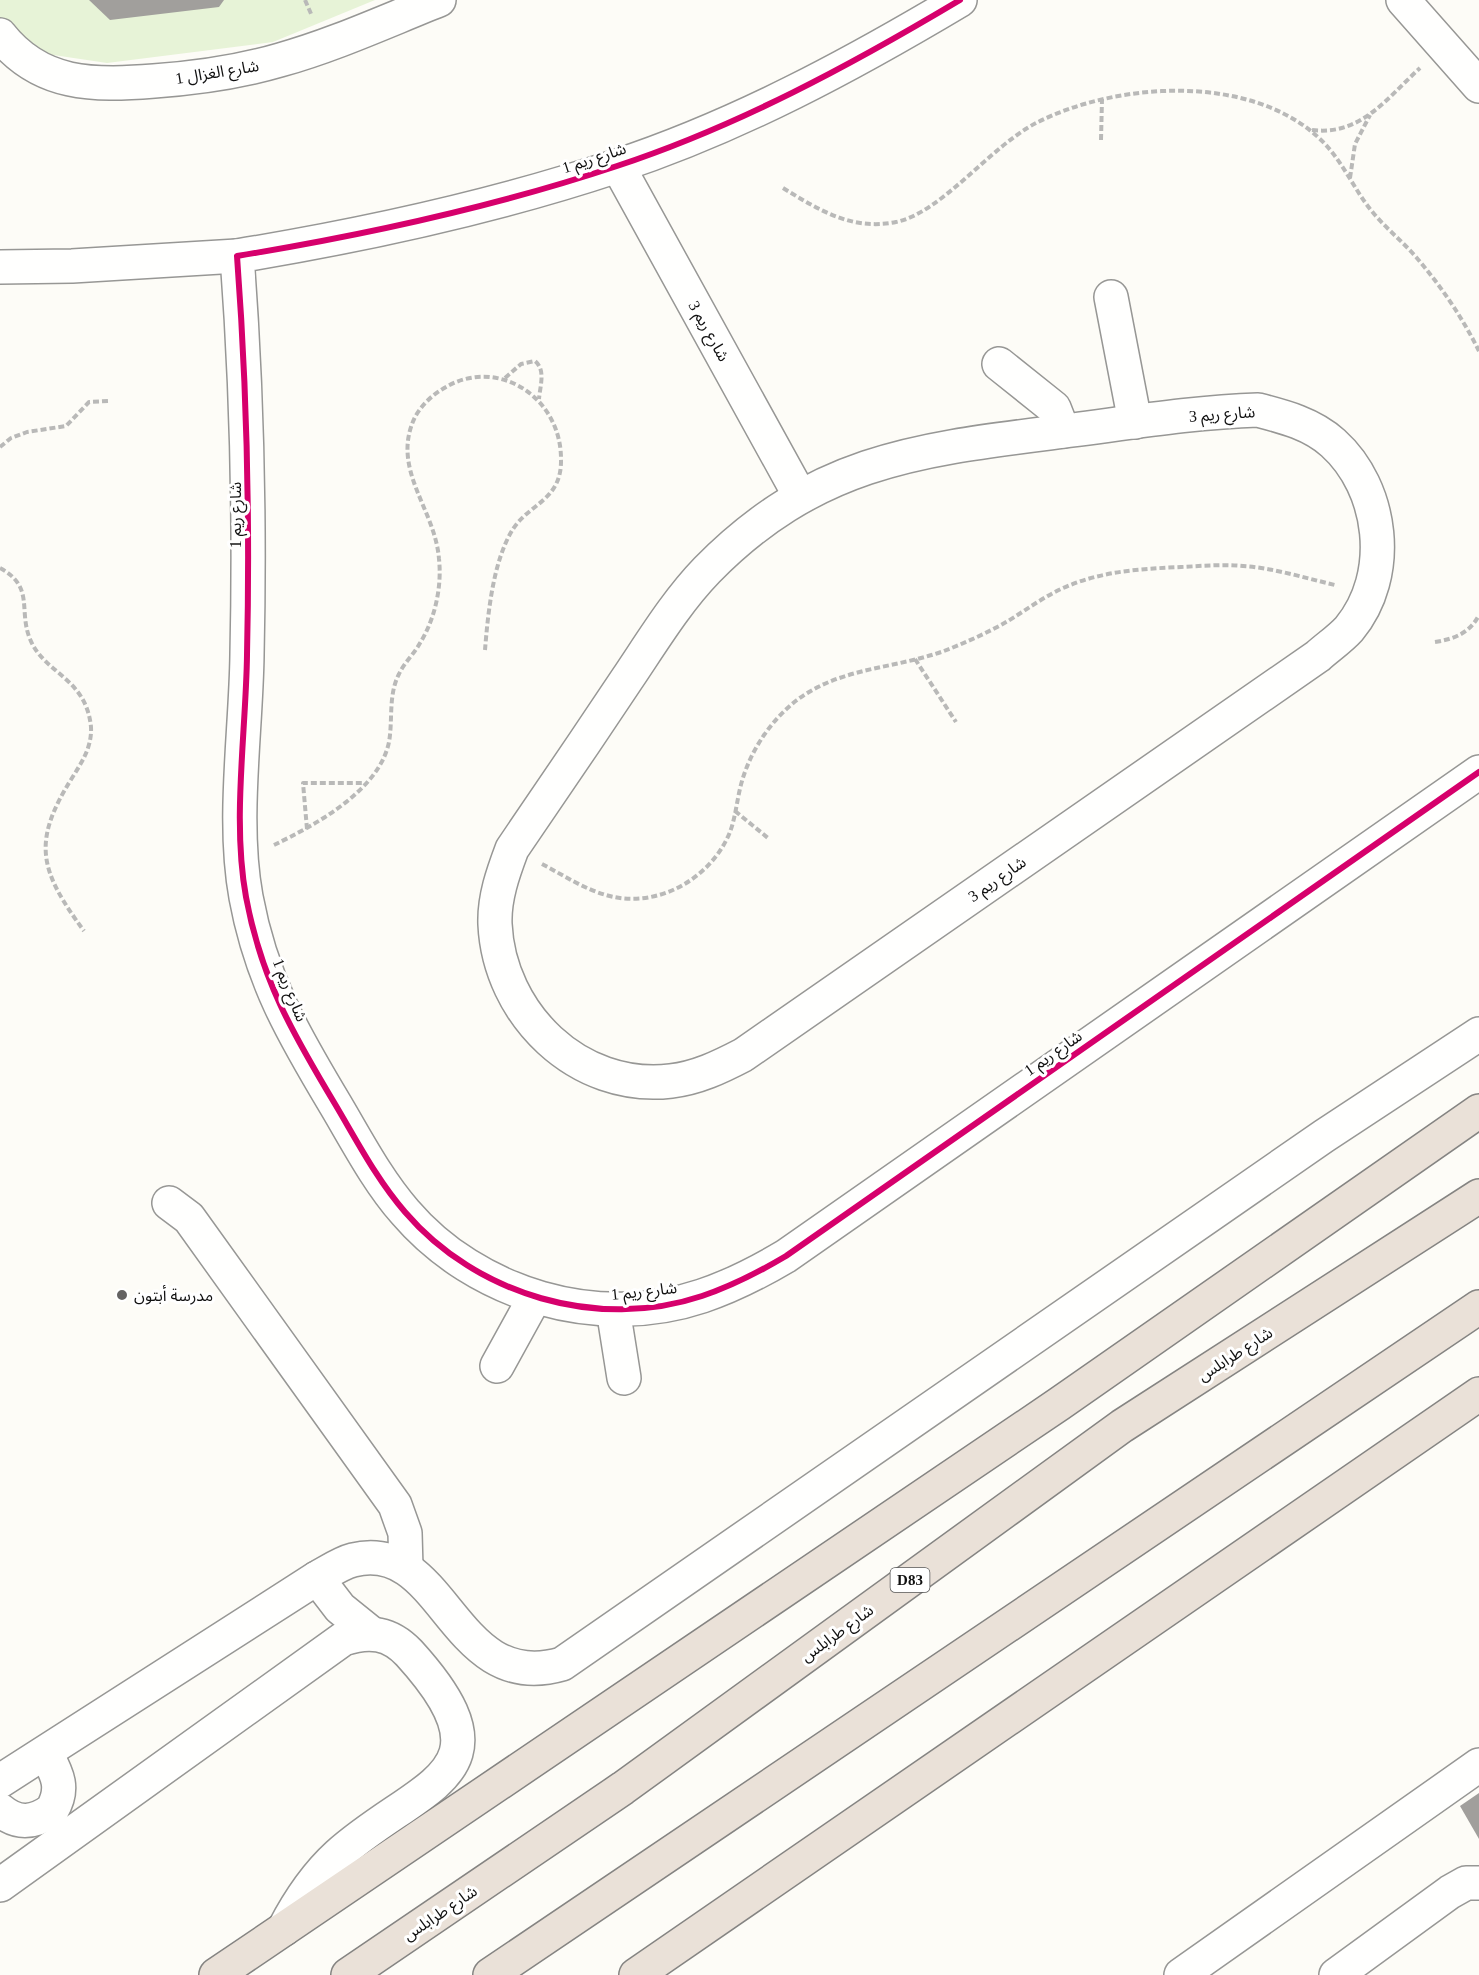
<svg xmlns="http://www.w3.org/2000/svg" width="1479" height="1975" font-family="'Times New Roman','Noto Sans Arabic',serif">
<rect width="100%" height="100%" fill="#fdfcf7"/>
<!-- green -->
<path fill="#e7f3d7" d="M0,0H375L273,42L107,63L40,53L0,21Z"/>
<!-- building -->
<g fill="#a19f9c">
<path d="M89,0H224L219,7L110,20Z"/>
<path d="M1479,1793V1839L1460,1806Z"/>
</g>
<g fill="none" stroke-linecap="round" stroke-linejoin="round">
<defs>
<g id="minor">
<path d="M960,0C851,65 738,126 617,166C494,207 365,235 237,256C247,389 250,522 247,655C246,732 232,821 246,897C261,979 293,1034 335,1104C357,1141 377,1180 405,1212C476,1295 598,1331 702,1296C732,1286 759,1272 786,1256L1479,772"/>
<path d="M1403,0L1479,86"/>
<path d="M0,35C40,86 94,86 154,81C197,78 239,72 280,60C334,45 386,21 439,0"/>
<path d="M618,166L800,496"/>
<path d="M0,267L72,266L237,256"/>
<path d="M1111,297L1135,422"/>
<path d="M999,364L1054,408L1063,431"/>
<path d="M1258,410C1285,417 1312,424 1333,443C1383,488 1394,575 1349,629C1340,639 1328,647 1318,656L743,1055C720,1067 697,1078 671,1081C578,1092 499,1014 495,924C494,898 503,873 512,849C551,792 589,736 627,679C652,642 676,602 707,570C818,457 924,449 1073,430C1134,422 1196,412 1258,410Z"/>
<path d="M169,1203L189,1218L395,1505L405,1533L406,1568"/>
<path d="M613,1309L624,1378"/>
<path d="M497,1366L535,1297"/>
<path d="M317,1578L340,1608L371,1633"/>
<path d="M0,1781L317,1578C328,1572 341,1563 353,1560C446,1537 451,1696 562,1664L1324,1136L1479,1034"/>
<path d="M0,1810C18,1825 34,1823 52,1810C65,1788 57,1774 46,1753"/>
<path d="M0,1885L343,1639C370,1630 390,1633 409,1653C520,1775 418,1783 338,1855C315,1876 298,1902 284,1929"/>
<path d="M1181,1975L1479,1765"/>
<path d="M1336,1975L1450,1892L1466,1883H1479"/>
</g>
<g id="highway">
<path d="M216,1975L1059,1404L1479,1111"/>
<path d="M348,1975L623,1788L1122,1426L1479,1196"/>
<path d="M490,1975L1479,1307"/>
<path d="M636,1975L1479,1394"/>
</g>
</defs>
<!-- minor casing -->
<use href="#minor" stroke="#979795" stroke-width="36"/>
<!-- highway casing -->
<use href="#highway" stroke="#858482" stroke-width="36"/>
<!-- path -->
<g stroke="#b9b9b8" stroke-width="4" stroke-dasharray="6 3" stroke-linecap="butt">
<path d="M305,0L312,16"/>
<path d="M1312,130C1361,136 1387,98 1420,68"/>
<path d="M1101,140L1102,99"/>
<path d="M1350,178L1355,144L1370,115"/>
<path d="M783,188C819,210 852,231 896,222C941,213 990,147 1036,123C1116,82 1249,73 1319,138C1343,160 1354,191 1375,215C1388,230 1403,242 1416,257C1441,286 1462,317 1479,351"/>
<path d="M505,378L521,364L535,361C546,370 540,386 539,399"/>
<path d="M0,447L11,438L27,432L66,426L89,402L109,401"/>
<path d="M0,568C35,587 18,610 30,639C44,674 86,677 91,727C92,747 82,762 72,778C31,843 40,871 84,931"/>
<path d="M1435,642C1454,639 1470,633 1479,615"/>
<path d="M915,659L956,722"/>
<path d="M735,811L768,838"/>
<path d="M307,829L303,783H363"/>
<path d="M274,845C315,825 379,791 389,742C393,720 388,695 399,674C404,663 414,654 420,643C435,619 442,587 439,559C435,508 390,469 415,417C421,406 431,396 441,390C495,354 561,396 561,459C562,500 530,503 513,529C493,561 488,613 485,650"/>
<path d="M542,864C563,875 584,889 606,895C656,910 711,879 730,832C736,816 737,798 742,781C751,750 771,720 797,700C841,667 894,669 944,651C965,643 989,632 1008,621C1026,610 1042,598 1061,589C1100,571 1139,569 1181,567C1202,566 1222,564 1243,566C1274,568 1305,578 1335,585"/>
</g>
<!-- minor -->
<use href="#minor" stroke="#fffffe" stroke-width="33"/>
<!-- highway -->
<use href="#highway" stroke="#eae1d8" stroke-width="33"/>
<defs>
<path id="cycleway" d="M960,0C851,65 738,126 617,166C494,207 365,235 237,256C247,389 250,522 247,655C246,732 232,821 246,897C261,979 293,1034 335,1104C357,1141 377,1180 405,1212C476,1295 598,1331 702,1296C732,1286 759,1272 786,1256L1479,772"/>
</defs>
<!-- cycleway casing -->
<use href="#cycleway" stroke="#fff" stroke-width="10"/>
<!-- cycleway -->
<use href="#cycleway" stroke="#d6006c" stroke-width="6"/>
</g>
<!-- markers -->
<circle fill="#646362" stroke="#fff" stroke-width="2" cx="122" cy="1295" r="6"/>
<g text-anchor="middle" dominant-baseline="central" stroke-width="6" stroke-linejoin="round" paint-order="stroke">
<!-- shield labels -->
<rect fill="#fff" stroke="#585858" stroke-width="1.5" x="890.5" y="1568" width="39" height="24" rx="4.5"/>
<g font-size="15" font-weight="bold" fill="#111">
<text x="910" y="1580">D83</text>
</g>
<!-- street labels -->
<g font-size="16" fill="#111" stroke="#fff">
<text transform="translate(217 72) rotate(-9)">شارع الغزال 1</text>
<text transform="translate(594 158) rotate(-18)">شارع ريم 1</text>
<text transform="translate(709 331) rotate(61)">شارع ريم 3</text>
<text transform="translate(1222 414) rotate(-4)">شارع ريم 3</text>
<text transform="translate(235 515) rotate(-90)">شارع ريم 1</text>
<text transform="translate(997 879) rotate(-35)">شارع ريم 3</text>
<text transform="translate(290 990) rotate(68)">شارع ريم 1</text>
<text transform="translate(1053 1053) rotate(-35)">شارع ريم 1</text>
<text transform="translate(644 1291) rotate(-6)">شارع ريم 1</text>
<text transform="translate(1235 1354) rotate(-33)">شارع طرابلس</text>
<text transform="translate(837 1633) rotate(-36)">شارع طرابلس</text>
<text transform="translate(440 1913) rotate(-34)">شارع طرابلس</text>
</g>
<!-- poi labels -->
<g font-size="16" fill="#111" stroke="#fff" text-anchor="start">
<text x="134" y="1295">مدرسة أبتون</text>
</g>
</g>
</svg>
